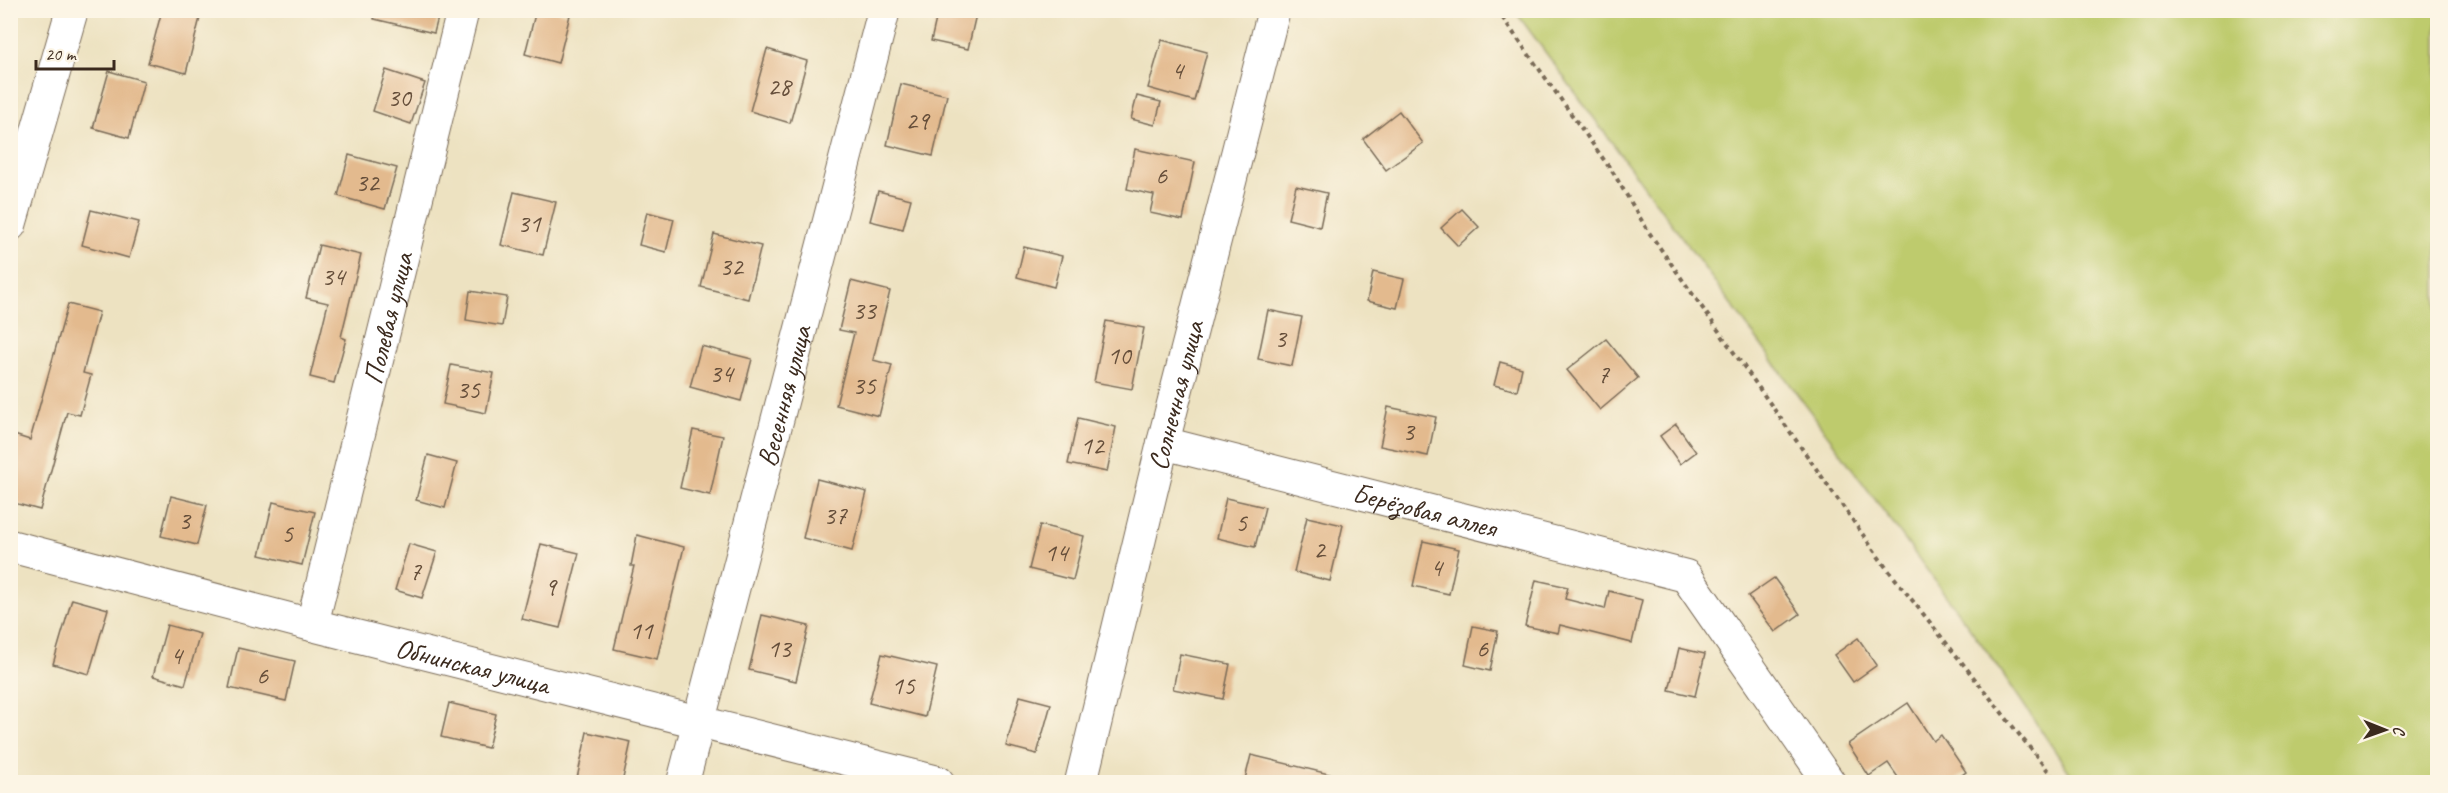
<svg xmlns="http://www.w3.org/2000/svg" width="2448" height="793" font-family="Caveat,sans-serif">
<rect width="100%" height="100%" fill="#fcf5e5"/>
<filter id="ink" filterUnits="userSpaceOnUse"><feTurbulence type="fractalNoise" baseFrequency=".0167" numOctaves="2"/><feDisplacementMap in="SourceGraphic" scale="12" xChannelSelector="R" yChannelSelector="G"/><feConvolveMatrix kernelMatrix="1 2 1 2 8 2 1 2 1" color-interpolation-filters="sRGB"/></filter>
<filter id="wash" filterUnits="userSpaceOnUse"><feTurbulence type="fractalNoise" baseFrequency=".008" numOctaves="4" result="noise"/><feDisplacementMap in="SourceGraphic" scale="24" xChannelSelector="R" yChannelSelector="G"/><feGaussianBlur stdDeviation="1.35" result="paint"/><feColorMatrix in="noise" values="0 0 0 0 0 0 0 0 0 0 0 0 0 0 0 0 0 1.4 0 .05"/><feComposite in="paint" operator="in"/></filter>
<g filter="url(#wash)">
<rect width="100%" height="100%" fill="#ede2c1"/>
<!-- green -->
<path fill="#becb6d" stroke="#7c7a46" stroke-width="1.5" d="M1515,11H2437V782H2076L1997,665Z"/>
<g id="blocks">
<!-- building -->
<g fill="#e3ba8e">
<path d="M162,10H202L186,73L148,63Z"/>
<path d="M375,10H440L434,33L374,19Z"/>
<path d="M536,10H552L570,15L558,63L525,54Z"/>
<path d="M938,10H977L968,49L931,41Z"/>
<path d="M1162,40L1207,52L1194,101L1148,88Z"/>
<path d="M767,49L807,61L790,123L750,111Z"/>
<path d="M386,70L425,83L411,124L373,111Z"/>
<path d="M109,71L144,81L129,138L93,128Z"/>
<path d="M901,84L947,95L933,156L887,145Z"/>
<path d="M1137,96L1161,102L1155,125L1131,119Z"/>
<path d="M1399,111L1423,143L1386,170L1363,139Z"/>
<path d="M1135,149L1195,162L1183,220L1150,213L1154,195L1127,189Z"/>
<path d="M349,155L397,168L385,209L338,196Z"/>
<path d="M1296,186L1327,193L1320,227L1288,219Z"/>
<path d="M878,191L911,199L903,229L870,221Z"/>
<path d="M514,192L556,202L543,255L501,245Z"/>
<path d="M1462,209L1479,227L1458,246L1441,228Z"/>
<path d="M91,210L139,222L129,258L82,245Z"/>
<path d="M647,212L674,219L666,252L639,245Z"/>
<path d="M714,234L761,246L748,299L701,287Z"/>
<path d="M319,245L361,255L341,337L346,339L334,383L310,377L328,303L306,298Z"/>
<path d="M1024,247L1062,256L1054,287L1017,277Z"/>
<path d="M1373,272L1404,279L1397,308L1367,301Z"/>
<path d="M851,281L890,291L873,360L892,365L879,416L836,405L854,333L839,330Z"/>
<path d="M470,291L507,297L502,326L466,320Z"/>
<path d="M68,304L99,312L83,373L91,375L80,415L67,412L40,510L10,502V450L14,435L30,440Z"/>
<path d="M1268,310L1302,317L1292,366L1258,359Z"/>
<path d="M1106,321L1144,328L1132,389L1094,382Z"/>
<path d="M1606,339L1638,378L1600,410L1567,370Z"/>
<path d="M701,346L752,359L741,401L690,387Z"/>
<path d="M1500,362L1522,368L1517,391L1494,385Z"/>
<path d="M451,365L494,373L486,413L443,404Z"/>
<path d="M1388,407L1436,417L1428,456L1380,446Z"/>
<path d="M1078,418L1116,427L1107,472L1068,464Z"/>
<path d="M1676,424L1696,452L1680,464L1660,436Z"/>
<path d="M693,430L723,436L710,495L680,488Z"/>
<path d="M428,455L457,463L445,508L416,500Z"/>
<path d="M817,479L867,492L852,551L803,538Z"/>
<path d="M171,496L207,505L197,545L161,536Z"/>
<path d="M1226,498L1265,507L1255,547L1217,538Z"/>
<path d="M273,502L315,512L302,565L260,555Z"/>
<path d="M1307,517L1343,525L1330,581L1294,572Z"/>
<path d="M1040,525L1084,536L1073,580L1029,569Z"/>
<path d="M637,535L684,547L657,659L614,649L634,566H631Z"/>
<path d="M1423,541L1459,549L1449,594L1413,586Z"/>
<path d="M409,544L437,552L422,598L395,590Z"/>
<path d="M541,544L579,553L560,628L522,619Z"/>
<path d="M1774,578L1800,614L1775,632L1748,596Z"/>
<path d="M1536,580L1568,587L1565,599L1605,609L1609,591L1642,600L1632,643L1560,625L1558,633L1525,626Z"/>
<path d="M72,599L108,609L89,674L53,664Z"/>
<path d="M762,615L809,626L796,681L749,670Z"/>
<path d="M167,625L200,634L185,685L153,676Z"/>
<path d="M1473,626L1498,631L1490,671L1465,665Z"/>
<path d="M1858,638L1877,665L1853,682L1834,655Z"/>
<path d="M238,648L295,661L286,701L229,688Z"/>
<path d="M1679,648L1705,654L1695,696L1669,690Z"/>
<path d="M882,654L937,667L925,717L869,703Z"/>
<path d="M1180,654L1230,664L1223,699L1173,689Z"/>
<path d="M1020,696L1051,704L1037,754L1006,746Z"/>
<path d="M449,703L496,714L488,748L441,737Z"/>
<path d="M1908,703L1933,741L1941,735L1966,772L1951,783H1902L1888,763L1869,776L1848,744Z"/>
<path d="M587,732L631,742L622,783H576Z"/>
<path d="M1251,755L1333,775L1332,783H1244Z"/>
</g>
</g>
</g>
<g filter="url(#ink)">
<use href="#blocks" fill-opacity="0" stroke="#796a57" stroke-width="1.5"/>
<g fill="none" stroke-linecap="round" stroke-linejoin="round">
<defs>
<g id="minor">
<path d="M10,225L72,10"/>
<path id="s1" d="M1163,443L1686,576L1829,782"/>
<path id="s2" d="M10,546L312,625L938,782"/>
<path id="s3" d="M312,625L463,10"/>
<path id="s4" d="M683,782L884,10"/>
<path id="s5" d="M1081,782L1163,443L1274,10"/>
</g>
</defs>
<!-- minor casing -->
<use href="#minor" stroke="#796a57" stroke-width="34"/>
<!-- path -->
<path stroke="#796a57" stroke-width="4" stroke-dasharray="4.5 4.5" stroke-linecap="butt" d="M1497,10L1614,174L1648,231L1885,566L2057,782"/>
<!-- minor -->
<use href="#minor" stroke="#fff" stroke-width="32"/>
</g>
</g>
<g text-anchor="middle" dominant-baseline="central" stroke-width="5" stroke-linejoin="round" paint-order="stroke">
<!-- number labels -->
<g font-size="26" fill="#654e3a">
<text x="1177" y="70">4</text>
<text x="779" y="86">28</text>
<text x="399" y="97">30</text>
<text x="917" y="120">29</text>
<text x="1161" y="175">6</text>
<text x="367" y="182">32</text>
<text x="529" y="223">31</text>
<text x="731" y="266">32</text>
<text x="333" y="276">34</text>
<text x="864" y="310">33</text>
<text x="1280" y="338">3</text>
<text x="1119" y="355">10</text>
<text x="721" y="373">34</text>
<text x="1603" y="374">7</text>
<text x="864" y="385">35</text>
<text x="468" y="389">35</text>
<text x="1408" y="431">3</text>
<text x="1092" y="445">12</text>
<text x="835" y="515">37</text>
<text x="184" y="520">3</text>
<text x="1241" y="522">5</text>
<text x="287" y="533">5</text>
<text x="1319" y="549">2</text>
<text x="1056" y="552">14</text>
<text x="1436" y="567">4</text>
<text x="415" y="571">7</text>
<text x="550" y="586">9</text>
<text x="641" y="630">11</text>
<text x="779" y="648">13</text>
<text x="1482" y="648">6</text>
<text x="176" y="655">4</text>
<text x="262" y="675">6</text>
<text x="903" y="685">15</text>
</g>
<!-- street labels -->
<g font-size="28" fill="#3b2a1e" stroke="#fcf5e5">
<text stroke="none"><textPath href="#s3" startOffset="316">Полевая улица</textPath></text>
<text stroke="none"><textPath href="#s4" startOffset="399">Весенняя улица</textPath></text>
<text stroke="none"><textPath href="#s5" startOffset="398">Солнечная улица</textPath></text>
<text stroke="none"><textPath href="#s1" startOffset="270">Берёзовая аллея</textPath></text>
<text stroke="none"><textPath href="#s2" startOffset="478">Обнинская улица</textPath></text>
</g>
</g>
<!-- margin -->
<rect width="2448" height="793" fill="none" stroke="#fcf5e5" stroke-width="36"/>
<!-- north arrow -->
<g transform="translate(2385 730) rotate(91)" stroke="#fcf5e5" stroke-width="4.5" paint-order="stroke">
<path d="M0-4.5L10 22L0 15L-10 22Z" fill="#3b2a1e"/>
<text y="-9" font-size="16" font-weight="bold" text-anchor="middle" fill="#3b2a1e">С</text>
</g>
<!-- scale -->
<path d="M36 60v9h78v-9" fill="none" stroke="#3b2a1e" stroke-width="3"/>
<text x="45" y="60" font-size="18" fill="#3b2a1e" stroke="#fcf5e5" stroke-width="4.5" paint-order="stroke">20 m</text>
</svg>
